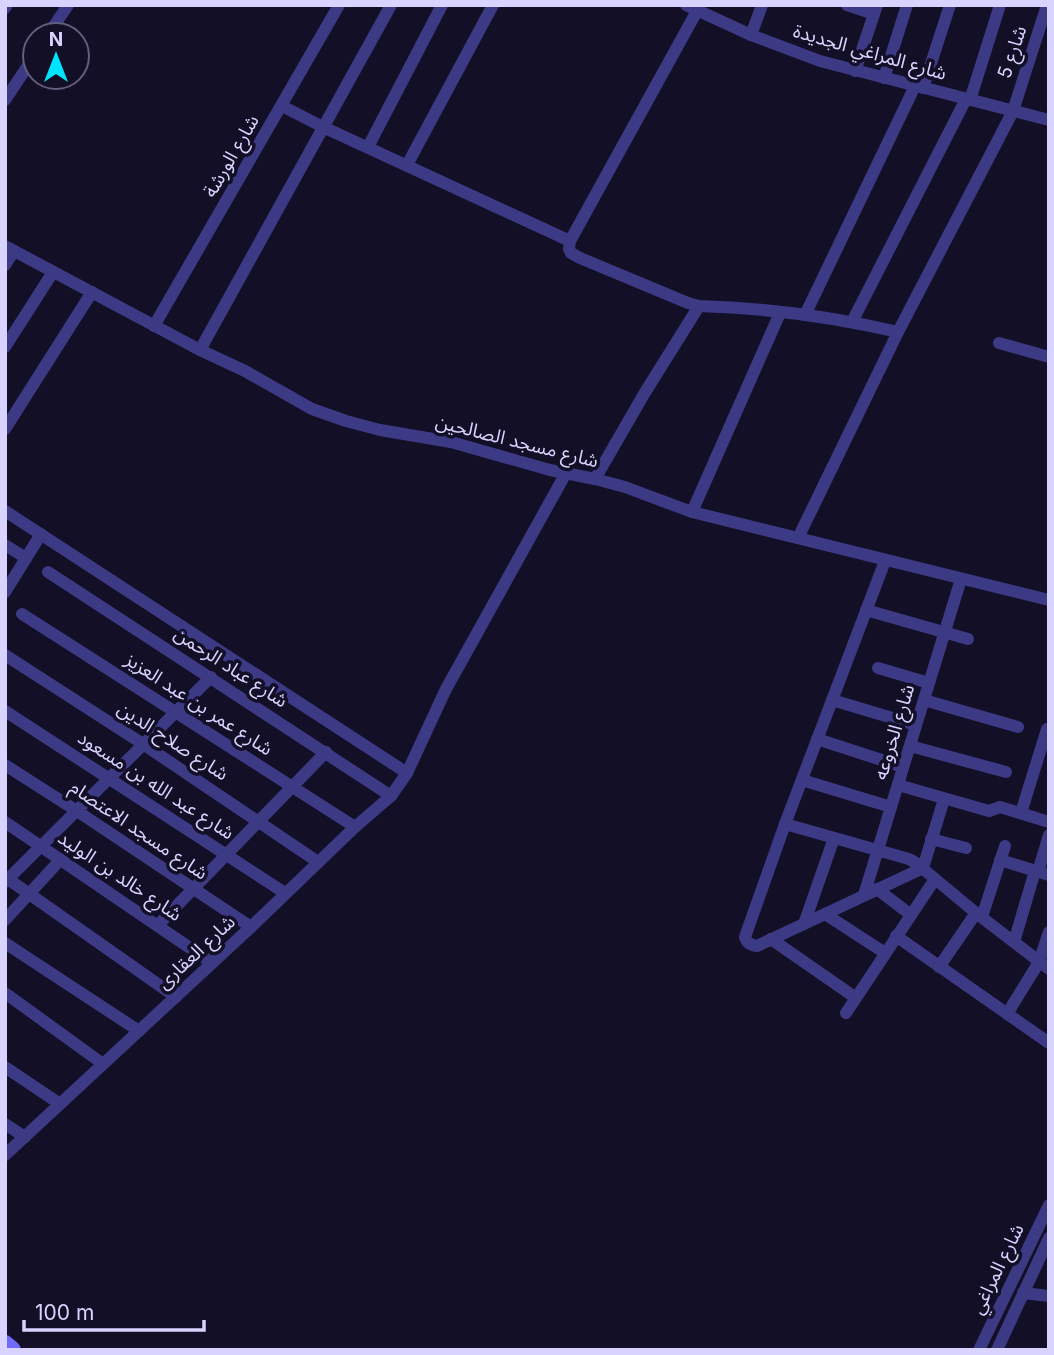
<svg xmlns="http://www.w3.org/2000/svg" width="1054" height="1355" font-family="Inter,'Noto Sans Arabic',sans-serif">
<rect width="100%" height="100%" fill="#130f26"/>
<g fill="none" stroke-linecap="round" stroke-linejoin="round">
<!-- minor -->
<g stroke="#3d3a85" stroke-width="12">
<path d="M686,5L751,35L820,61L1049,120"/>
<path d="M847,5L874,14"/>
<path d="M5,8L7,5"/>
<path d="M697,11L570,241L569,249L571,253L580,258L688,303L699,306C766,308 833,317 898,332"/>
<path d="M48,35L68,5"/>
<path d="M751,35L762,5"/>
<path d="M855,71L877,5"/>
<path d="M884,78L907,5"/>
<path d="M923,88L950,5"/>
<path d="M5,100L35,55"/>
<path d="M970,100L1000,5"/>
<path d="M282,106L323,127L570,241"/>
<path d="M368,147L442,5"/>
<path d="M407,165L493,5"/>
<path d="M5,246L200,350L245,371L312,409L346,421L380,430L451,442L550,470L595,479L625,487L692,512L1049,600"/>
<path d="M5,265L14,251"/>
<path d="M805,315L915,86"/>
<path d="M852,322L966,99"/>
<path d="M154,326L339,5"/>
<path d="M999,343L1049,357"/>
<path d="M5,347L53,272"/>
<path d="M200,350L391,5"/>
<path d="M5,429L92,292"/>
<path d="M595,479L644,394L699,306"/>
<path d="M5,511L407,773"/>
<path d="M692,512L780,313"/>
<path d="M798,538L898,332L1013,111L1047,5"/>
<path d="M5,545L26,558"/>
<path d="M885,561L785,824L745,937C747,943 750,945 757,946L923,868L944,799"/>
<path d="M48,572L391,796"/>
<path d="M5,592L41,534"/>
<path d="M866,610L968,639"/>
<path d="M22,614L355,827"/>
<path d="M5,655L143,744L318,862"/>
<path d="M878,668L929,683"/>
<path d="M832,700L916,725"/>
<path d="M924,700L1018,727"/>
<path d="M5,711L285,893"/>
<path d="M817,739L903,767"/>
<path d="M910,746L1006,772"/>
<path d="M5,765L77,811L251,927"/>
<path d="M802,780L891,807"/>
<path d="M898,785L989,811L1000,807L1049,822"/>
<path d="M1021,813L1047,729"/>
<path d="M5,822L212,963"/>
<path d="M785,824L909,859L916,863L976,913L1049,969"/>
<path d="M931,839L966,848"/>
<path d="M1000,860L1049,875"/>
<path d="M1038,872L1049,835"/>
<path d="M8,879L176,997"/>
<path d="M5,882L211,677"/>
<path d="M877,889L911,915"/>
<path d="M864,895L961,579"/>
<path d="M825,914L885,953"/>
<path d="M982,917L1005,846"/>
<path d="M5,920L61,859"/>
<path d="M804,924L834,838"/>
<path d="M158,925L326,752"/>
<path d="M896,936L1049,1043"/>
<path d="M771,939L856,998"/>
<path d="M1014,942L1035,871"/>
<path d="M5,943L139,1031"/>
<path d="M939,967L976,913"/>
<path d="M5,993L103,1064"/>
<path d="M846,1013L935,879"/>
<path d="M1007,1014L1039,962L1049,932"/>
<path d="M5,1067L60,1104"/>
<path d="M5,1124L25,1137"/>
<path d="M5,1155L251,927L355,827L391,796L407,773L446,689L566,473"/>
<path d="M1023,1293L1049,1296"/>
<path d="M979,1350L1049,1205"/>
<path d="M997,1350L1049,1238"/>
</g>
<!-- secondary -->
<path stroke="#6f6bff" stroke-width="18" d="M5,1344L12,1350"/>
</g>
<g text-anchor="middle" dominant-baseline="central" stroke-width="7" stroke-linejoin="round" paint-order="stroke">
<!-- street labels -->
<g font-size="19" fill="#d9d4ff" stroke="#130f26">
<text transform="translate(870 52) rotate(16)">شارع المراغي الجديدة</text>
<text transform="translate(1012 52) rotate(-72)">شارع 5</text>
<text transform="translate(231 156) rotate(-60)">شارع الورشة</text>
<text transform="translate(517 441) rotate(14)">شارع مسجد الصالحين</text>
<text transform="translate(231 667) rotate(33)">شارع عباد الرحمن</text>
<text transform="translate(199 704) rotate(33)">شارع عمر بن عبد العزيز</text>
<text transform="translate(894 732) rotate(-73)">شارع الخروعه</text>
<text transform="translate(173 741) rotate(33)">شارع صلاح الدين</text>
<text transform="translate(156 785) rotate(33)">شارع عبد الله بن مسعود</text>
<text transform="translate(139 830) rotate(34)">شارع مسجد الاعتصام</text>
<text transform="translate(120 876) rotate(34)">شارع خالد بن الوليد</text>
<text transform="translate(196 952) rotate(-43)">شارع العقارى</text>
<text transform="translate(997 1269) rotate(-64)">شارع المراغي</text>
</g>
</g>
<!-- border -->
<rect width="1054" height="1355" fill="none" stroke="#d9d4ff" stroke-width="14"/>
<!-- north arrow -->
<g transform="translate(56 56)"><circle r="33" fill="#130f26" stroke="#625e7d" stroke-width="2"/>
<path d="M0-5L12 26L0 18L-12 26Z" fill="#00e5ff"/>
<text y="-10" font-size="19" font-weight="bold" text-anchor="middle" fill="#d9d4ff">N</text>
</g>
<!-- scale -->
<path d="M24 1320v10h180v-10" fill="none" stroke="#d9d4ff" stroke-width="3.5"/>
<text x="35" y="1320" font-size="21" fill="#d9d4ff" stroke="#130f26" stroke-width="5" paint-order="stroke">100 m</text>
</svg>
